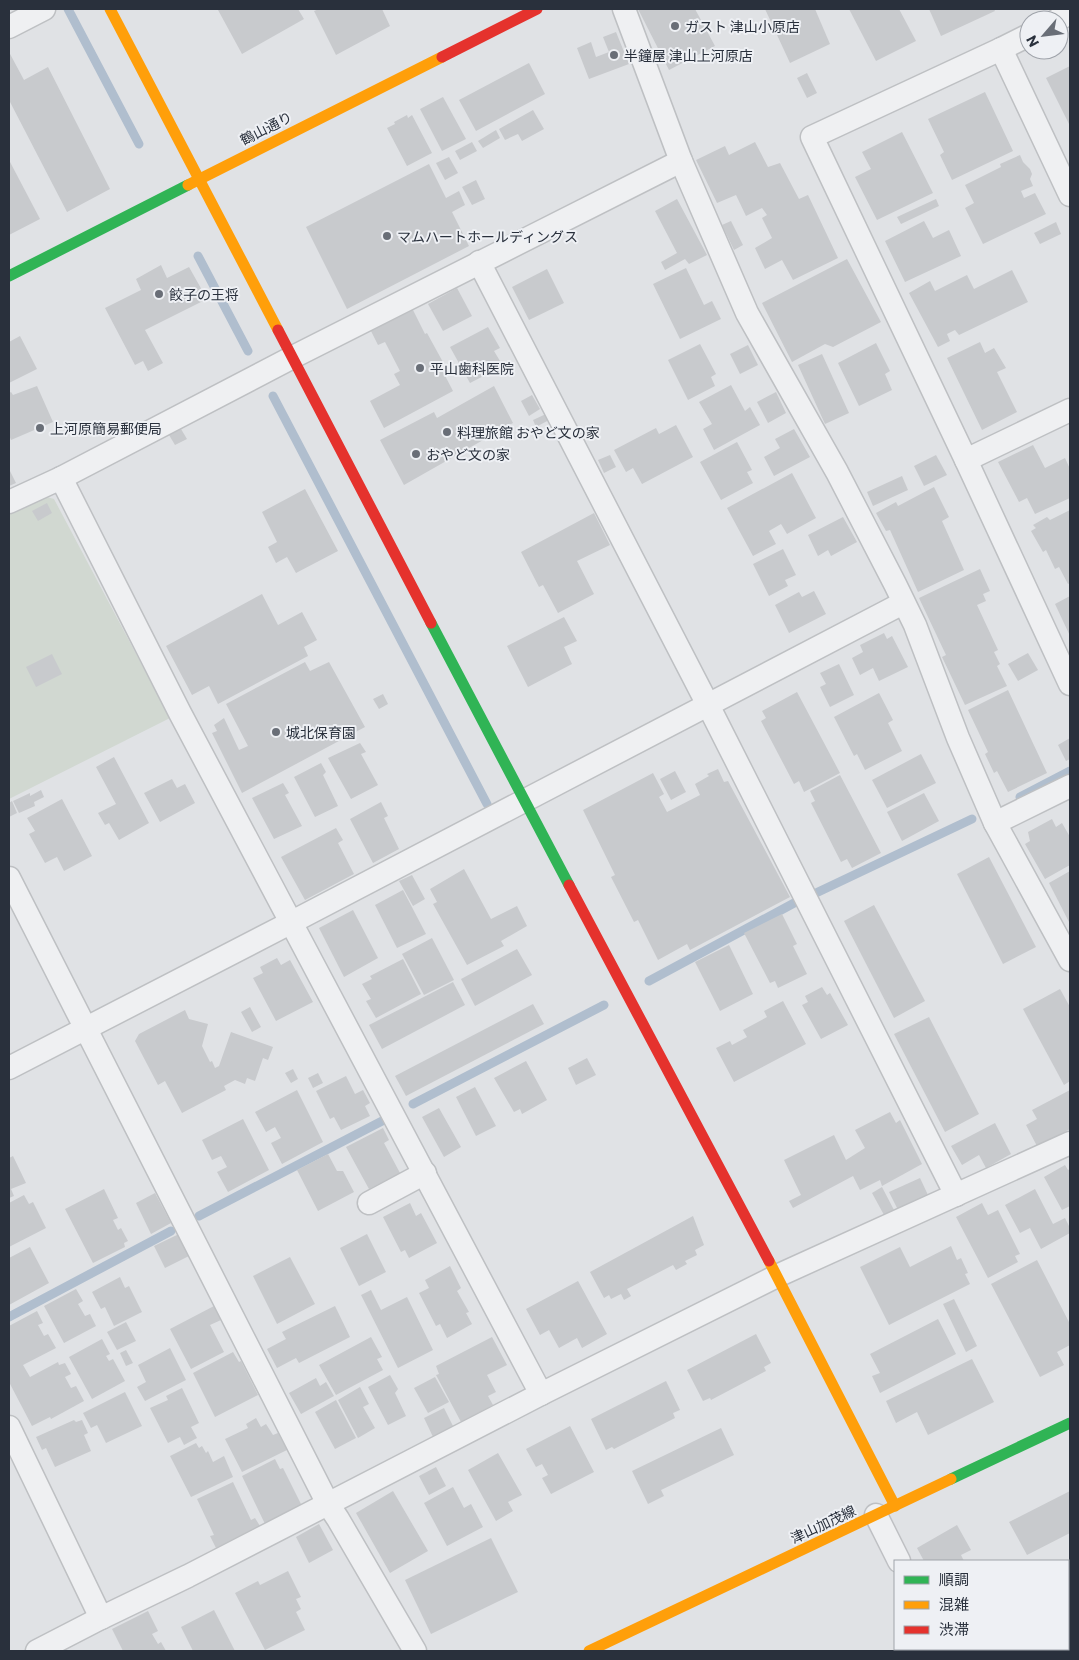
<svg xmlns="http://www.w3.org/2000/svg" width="1079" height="1660" font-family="Commissioner,'Noto Sans JP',sans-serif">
<rect width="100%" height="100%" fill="#e0e2e5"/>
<!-- green -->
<path fill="#d1d8d1" d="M43,496L54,499L170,718L9,799V513Z"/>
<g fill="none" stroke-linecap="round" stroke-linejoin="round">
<!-- stream -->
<g stroke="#b0bece" stroke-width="9">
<path d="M68,9L139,144"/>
<path d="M198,256L248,351"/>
<path d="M273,396L487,804"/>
<path d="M1020,797L1070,771"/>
<path d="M816,893L972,819"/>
<path d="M649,981L796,902"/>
<path d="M413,1104L604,1005"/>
<path d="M199,1216L384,1120"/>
<path d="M9,1317L171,1231"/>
<path d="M1068,1643L1070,1642"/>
<path d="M1058,1651L1061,1649"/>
</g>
</g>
<!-- building -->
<g fill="#c8cacd">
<path d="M219,9H298L304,19L242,54L218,10Z"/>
<path d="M319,9H382L390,26L336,55L314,11Z"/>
<path d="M638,9H695L715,46L669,70Z"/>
<path d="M765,9H815L830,44L790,63Z"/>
<path d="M849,9H899L916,41L876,61Z"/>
<path d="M929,9H994L995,11L941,36Z"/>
<path d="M616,32L629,64L589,79L577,48L591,42L596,57L609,52L603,37Z"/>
<path d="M9,52L24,80L48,67L110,189L67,212L9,100Z"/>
<path d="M529,63L545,94L476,131L459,100Z"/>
<path d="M1070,66V126L1046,78Z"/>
<path d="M807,73L817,93L807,98L797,78Z"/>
<path d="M985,92L1013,151L952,180L940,155L944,152L928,119Z"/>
<path d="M443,97L466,139L442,151L420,109Z"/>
<path d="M533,110L544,129L522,141L518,134L505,140L499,129Z"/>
<path d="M407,115L408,118L412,115L432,153L407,166L387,128L395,124L394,122Z"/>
<path d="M496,130L500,138L483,148L478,141Z"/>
<path d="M902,132L933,193L877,220L855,177L871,169L862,152Z"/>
<path d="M472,142L477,151L460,160L455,151Z"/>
<path d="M755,142L768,167L780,163L799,199L808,195L838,258L793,280L782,260L765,269L755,248L772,238L762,218L767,215L762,208L746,216L736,195L717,203L696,160L725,146L729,155Z"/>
<path d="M1020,155L1023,162L1030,169L1032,174L1030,179L1033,186L1021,191L1024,198L1035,193L1046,214L983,244L965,208L974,203L965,185L1001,167L1000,164Z"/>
<path d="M449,157L458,173L445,180L436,163Z"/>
<path d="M9,160L40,219L9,235Z"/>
<path d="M429,164L446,198L459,191L465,205L452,212L469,246L347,309L306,227Z"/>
<path d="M476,180L485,199L472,205L462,187Z"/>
<path d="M677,199L707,255L689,264L685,259L665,270L661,262L677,253L655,211Z"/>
<path d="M936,199L939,206L901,224L897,217Z"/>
<path d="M731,221L743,245L734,250L722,225Z"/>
<path d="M924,221L933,238L949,230L961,256L905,282L885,241Z"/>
<path d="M1056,222L1061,234L1040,244L1034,233Z"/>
<path d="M847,259L881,322L833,347L825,344L792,362L762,303Z"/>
<path d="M161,265L167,278L189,267L207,299L145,330L163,363L148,371L143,361L135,365L105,308L141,290L136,279Z"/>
<path d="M686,268L704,305L712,301L721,319L680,339L653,284Z"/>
<path d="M547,269L564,303L529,320L512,287Z"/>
<path d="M1012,270L1028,302L959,335L955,330L947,334L950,341L938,347L909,293L930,281L935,291L967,275L974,289Z"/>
<path d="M457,288L472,316L443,331L428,304Z"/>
<path d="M413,310L425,334L427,333L444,364L440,366L453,391L384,428L370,401L400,385L394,374L400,371L385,342L378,345L371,331Z"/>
<path d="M488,327L500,348L494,351L503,366L470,383L450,347Z"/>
<path d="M20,336L37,369L9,383V342Z"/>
<path d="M980,342L985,353L994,348L1006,368L997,372L1017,412L982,430L947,358Z"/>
<path d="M876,343L890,371L885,374L892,390L859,406L838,363Z"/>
<path d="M700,344L716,374L711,377L715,386L688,400L668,360Z"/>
<path d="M748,345L758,365L740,374L730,354Z"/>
<path d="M822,354L849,413L825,424L798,365Z"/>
<path d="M731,385L745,411L750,407L760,425L714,450L703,429L712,424L699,402Z"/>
<path d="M37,386L53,422L11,440L9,435V393L11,392L13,395Z"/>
<path d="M494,386L513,423L404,485L380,440L434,412L437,418Z"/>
<path d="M776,392L786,413L768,423L757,402Z"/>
<path d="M532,395L540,409L529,416L521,401Z"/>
<path d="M546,414L549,420L536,427L533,420Z"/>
<path d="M676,425L693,457L642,484L633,468L626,472L614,450L656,428L659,434Z"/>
<path d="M181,429L187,439L175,445L169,435Z"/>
<path d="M794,429L810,457L774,476L764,457L780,448L775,439Z"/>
<path d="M737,442L752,470L747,472L753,483L721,500L700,462Z"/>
<path d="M1033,445L1045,468L1065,458L1070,469V498L1035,514L1027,498L1019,502L998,462Z"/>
<path d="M610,455L616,467L604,473L598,460Z"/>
<path d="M936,455L947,475L924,486L914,466Z"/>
<path d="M9,469L16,483L9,486Z"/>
<path d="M792,473L816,518L787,534L781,524L769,531L776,544L753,556L727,508Z"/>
<path d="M902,476L908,490L873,506L867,492Z"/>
<path d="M934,487L949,517L942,521L964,570L918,592L890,530L886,531L876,513L896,502L898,506Z"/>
<path d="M305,489L338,551L296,573L287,557L276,563L268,547L277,542L262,512Z"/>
<path d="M47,503L52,513L38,521L32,511Z"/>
<path d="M1070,510V583L1068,584L1059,567L1055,569L1046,550L1043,552L1031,531L1036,528L1033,525L1047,517L1050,520Z"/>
<path d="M594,513L610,545L577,561L594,594L558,613L543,585L539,587L521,552Z"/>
<path d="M843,517L857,542L831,556L828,550L818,556L808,535Z"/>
<path d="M783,549L796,575L785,580L788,586L769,596L753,564Z"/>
<path d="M980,569L990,591L983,594L986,601L977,605L998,650L994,652L1000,664L997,666L1007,686L965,705L942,657L946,655L919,598Z"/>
<path d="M814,591L826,614L789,633L775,605L799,592L802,597Z"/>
<path d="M262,594L278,625L302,612L317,640L304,647L308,656L218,704L209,686L192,695L166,646Z"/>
<path d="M1070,596V636L1055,604Z"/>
<path d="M564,617L577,641L564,647L572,664L528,687L507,646Z"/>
<path d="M884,633L887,639L892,636L908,667L879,681L873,668L860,675L852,658L863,652L860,645Z"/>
<path d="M1028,653L1038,670L1018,681L1008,664Z"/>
<path d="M52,654L62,674L36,687L26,667Z"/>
<path d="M305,662L310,671L329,662L365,727L242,793L212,733L217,731L214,725L224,718L239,750L248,746L226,704Z"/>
<path d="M839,664L854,695L830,707L820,687L826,684L820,673Z"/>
<path d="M1008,690L1047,773L1008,792L997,771L994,773L985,754L988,752L968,710Z"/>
<path d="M797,692L840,773L804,792L799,781L794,784L761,721L766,718L762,711Z"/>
<path d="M879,693L893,720L888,723L902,751L865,770L857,754L854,756L834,717Z"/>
<path d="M383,694L388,704L379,709L373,699Z"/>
<path d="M1070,738V759L1066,761L1058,745Z"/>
<path d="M360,743L366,752L361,754L378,785L351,799L328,758Z"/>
<path d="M921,754L936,783L887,808L872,780Z"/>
<path d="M114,757L149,823L119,840L109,823L105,825L98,813L116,804L96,767Z"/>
<path d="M321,763L326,772L323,775L338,806L315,817L294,777Z"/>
<path d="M718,769L724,782L728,781L790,897L690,950L687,944L658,960L638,920L634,922L611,877L615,875L583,810L653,773L664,794L659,797L667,812L700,795L695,784L709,776L707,774Z"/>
<path d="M675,771L686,792L671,800L660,779Z"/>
<path d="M840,775L881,853L852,868L847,859L841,862L811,803L815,801L810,791Z"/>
<path d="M172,779L177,788L185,784L195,803L160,822L144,793Z"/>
<path d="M283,783L289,793L285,795L302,826L274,839L252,798Z"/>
<path d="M41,790L44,797L34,802L35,806L19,813L13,801L30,793V796Z"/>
<path d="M924,793L939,821L902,841L887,812Z"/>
<path d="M62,799L92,856L64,871L57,857L45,863L29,834L35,831L27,818Z"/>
<path d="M12,801L17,813L9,817V803Z"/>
<path d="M381,802L388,816L384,818L399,849L373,863L350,819Z"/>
<path d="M1052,819L1056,827L1062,823L1070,837V865L1045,879L1025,844L1030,841L1028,832Z"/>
<path d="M336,828L343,840L338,843L354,874L305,900L281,857Z"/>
<path d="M989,857L1036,947L1003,964L957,874Z"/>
<path d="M464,869L491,919L517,906L527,926L501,941L504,946L467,965L433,904L437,902L430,889Z"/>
<path d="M1070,871V924L1049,883Z"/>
<path d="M412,875L425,899L413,906L399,881Z"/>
<path d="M403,890L426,934L397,948L375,905Z"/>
<path d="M874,905L925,1001L894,1018L844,921Z"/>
<path d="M353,910L378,958L344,977L319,928Z"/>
<path d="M782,914L797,944L793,946L807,974L778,988L775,981L770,983L744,933Z"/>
<path d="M432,938L454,980L424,995L402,954Z"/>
<path d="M729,945L753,994L720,1011L695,962Z"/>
<path d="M517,949L532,975L475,1006L461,979Z"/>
<path d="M277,958L281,965L290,960L313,1002L276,1021L253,978L263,973L260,967Z"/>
<path d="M403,959L421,994L376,1018L366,1001L371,999L362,984L372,979L370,976Z"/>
<path d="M453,982L465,1005L382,1049L369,1025Z"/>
<path d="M822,987L827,995L830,993L848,1025L821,1039L802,1005L808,1002L805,996Z"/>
<path d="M1060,989L1070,1007V1081L1064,1085L1023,1009Z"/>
<path d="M783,1001L806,1044L734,1082L716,1048L730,1041L732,1045L747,1037L743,1030L767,1017L764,1011Z"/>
<path d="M533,1004L544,1024L406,1096L395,1076Z"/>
<path d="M250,1007L261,1027L252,1032L241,1012Z"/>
<path d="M185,1010L189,1019L208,1024L202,1046L210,1062L212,1061L215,1068L219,1066L231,1032L273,1047L268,1060L263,1058L255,1081L247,1078L245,1084L235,1080L224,1086L226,1090L182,1113L165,1081L158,1085L135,1041L139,1034Z"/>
<path d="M929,1017L979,1114L945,1132L894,1034Z"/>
<path d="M587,1058L596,1075L576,1085L568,1068Z"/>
<path d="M526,1061L547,1100L522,1114L520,1109L514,1112L494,1078Z"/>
<path d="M293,1069L298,1079L291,1083L285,1073Z"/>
<path d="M318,1073L323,1083L313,1088L308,1078Z"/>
<path d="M346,1076L355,1094L363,1090L370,1103L365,1106L370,1116L341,1130L334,1117L330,1119L316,1091Z"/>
<path d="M475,1087L496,1126L476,1136L456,1097Z"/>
<path d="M297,1090L323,1142L282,1164L271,1143L281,1138L275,1127L266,1132L255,1112Z"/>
<path d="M1070,1090V1129L1051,1139L1052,1141L1038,1148L1026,1125L1037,1119L1032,1110Z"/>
<path d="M439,1108L461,1147L444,1157L422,1117Z"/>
<path d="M890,1112L896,1123L900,1120L922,1164L882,1186L880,1180L860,1190L853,1176L793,1208L789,1201L801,1195L784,1160L834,1135L846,1160L865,1148L855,1130Z"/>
<path d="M243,1119L269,1170L228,1192L217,1172L227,1167L221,1156L212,1160L202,1140Z"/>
<path d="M995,1123L1011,1154L986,1168L979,1155L962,1165L951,1146Z"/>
<path d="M383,1128L389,1140L384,1143L400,1173L369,1189L346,1147Z"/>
<path d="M328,1154L337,1171H343L354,1192L318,1211L297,1170Z"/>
<path d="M13,1156L26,1183L11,1189L14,1196L9,1198V1158Z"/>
<path d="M1065,1165L1068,1170L1070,1169V1206L1062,1210L1044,1177Z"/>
<path d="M920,1178L928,1195L898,1210L889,1192Z"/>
<path d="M882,1187L894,1210L884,1215L872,1193Z"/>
<path d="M104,1189L118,1218L113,1220L118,1230L121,1228L128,1241L124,1243L125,1247L93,1263L65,1209Z"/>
<path d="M1035,1189L1053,1224L1065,1218L1070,1228V1233L1041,1249L1030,1228L1020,1233L1005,1205Z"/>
<path d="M155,1193L171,1223L151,1234L136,1203Z"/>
<path d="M24,1195L29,1204L33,1202L46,1228L9,1247V1203Z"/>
<path d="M410,1203L416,1216L421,1213L437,1243L409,1258L405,1250L401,1252L383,1217Z"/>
<path d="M982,1203L988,1215L998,1210L1020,1254L1015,1256L1018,1262L988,1278L956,1217Z"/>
<path d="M693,1216L704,1245L695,1250L697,1255L685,1261L687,1264L676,1270L673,1265L627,1289L631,1296L624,1300L621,1294L611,1299L609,1295L604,1298L590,1272Z"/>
<path d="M179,1234L189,1256L165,1268L154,1246Z"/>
<path d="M367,1234L386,1272L359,1286L340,1248Z"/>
<path d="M951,1246L957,1260L961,1258L968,1273L965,1274L970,1284L889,1325L860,1267L900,1247L910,1267Z"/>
<path d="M30,1247L49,1283L9,1305V1258Z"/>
<path d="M290,1257L315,1304L277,1324L253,1276Z"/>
<path d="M1037,1260L1070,1324V1345L1057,1352L1064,1365L1040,1377L991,1284Z"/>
<path d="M450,1266L461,1288L457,1291L469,1312L466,1313L472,1324L447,1338L440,1324L436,1326L419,1293L429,1288L425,1280Z"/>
<path d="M120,1277L125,1288L129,1286L142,1312L114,1326L105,1307L101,1309L92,1292Z"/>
<path d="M578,1281L607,1334L582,1348L577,1338L559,1348L549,1330L540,1335L526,1309Z"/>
<path d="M76,1289L83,1301L78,1304L85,1316L90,1314L96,1326L64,1343L44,1306Z"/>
<path d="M371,1290L381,1310L407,1297L433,1350L398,1368L361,1295Z"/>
<path d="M954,1299L977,1346L966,1352L943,1304Z"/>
<path d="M214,1306L221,1320L210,1325L224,1352L191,1369L170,1329Z"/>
<path d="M335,1306L350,1337L299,1363L296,1358L277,1368L267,1349L286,1339L282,1332Z"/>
<path d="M37,1311L43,1323L38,1325L44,1336L48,1334L56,1348L23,1365L30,1377L58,1362L59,1365L65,1363L71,1374L65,1377L71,1388L76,1386L84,1401L51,1419L50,1417L32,1426L9,1382V1326Z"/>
<path d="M938,1319L956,1354L880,1393L872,1376L880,1373L870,1354Z"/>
<path d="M126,1322L136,1341L117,1350L107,1332Z"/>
<path d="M756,1334L771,1363L764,1367L766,1371L711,1400L710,1398L703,1401L687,1370Z"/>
<path d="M371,1337L382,1357L377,1359L383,1370L336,1395L319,1365Z"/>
<path d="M492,1337L507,1365L487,1375L496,1392L488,1396L493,1405L461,1422L436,1375L439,1374L436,1366Z"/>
<path d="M102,1339L110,1354L106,1356L109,1361L113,1359L125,1381L92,1399L69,1357Z"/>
<path d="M170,1348L186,1380L145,1401L137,1387L146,1382L138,1365Z"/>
<path d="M126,1350L133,1363L126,1366L120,1353Z"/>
<path d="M233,1352L239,1362L241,1361L258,1395L215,1417L193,1373Z"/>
<path d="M972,1359L994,1402L928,1435L917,1412L896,1423L886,1401Z"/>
<path d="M390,1375L398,1389L395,1393L406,1416L388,1425L368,1387Z"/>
<path d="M435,1377L449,1402L428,1413L414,1388Z"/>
<path d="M316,1378L320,1386L326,1382L334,1396L301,1414L289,1393Z"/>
<path d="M666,1381L680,1410L673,1413L675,1418L614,1449L612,1447L606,1450L591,1419Z"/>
<path d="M360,1387L369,1404L363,1407L375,1428L358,1438L338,1400Z"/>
<path d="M182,1388L199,1423L191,1427L197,1438L184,1445L180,1437L168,1443L150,1408L168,1400L166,1396Z"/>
<path d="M125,1392L142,1426L106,1443L97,1425L91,1428L83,1413Z"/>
<path d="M336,1400L356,1438L335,1449L315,1412Z"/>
<path d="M444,1408L454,1428L434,1439L424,1418Z"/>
<path d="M256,1418L261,1427L266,1424L273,1435L278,1433L287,1450L242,1472L225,1439L248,1428L246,1424Z"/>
<path d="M74,1420L76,1422L82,1420L88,1433L84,1435L91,1451L55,1467L46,1448L42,1450L36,1437Z"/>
<path d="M570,1426L594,1472L551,1494L542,1478L548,1475L542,1464L536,1467L526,1449Z"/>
<path d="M721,1428L734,1455L661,1490L664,1496L648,1504L632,1471Z"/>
<path d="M196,1443L199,1448L202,1446L206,1453L208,1451L213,1462L224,1456L233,1477L191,1497L170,1456Z"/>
<path d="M498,1453L522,1495L508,1502L513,1511L496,1521L468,1470Z"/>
<path d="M275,1459L280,1469L283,1468L302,1506L265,1524L242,1476Z"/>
<path d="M436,1467L446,1486L429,1495L419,1476Z"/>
<path d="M233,1482L251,1520L255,1518L260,1526L216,1548L210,1536L214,1535L197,1499Z"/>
<path d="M453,1487L464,1508L471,1504L483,1527L447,1546L424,1503Z"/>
<path d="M393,1491L428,1551L390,1573L356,1513Z"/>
<path d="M1070,1491V1533L1027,1555L1009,1522Z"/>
<path d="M319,1524L333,1550L309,1563L296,1537Z"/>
<path d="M957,1525L971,1550L961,1555L964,1561H924L917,1548Z"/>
<path d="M491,1538L518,1592L431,1634L405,1580Z"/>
<path d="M288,1571L301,1597L296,1599L301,1609L296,1612L305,1630L265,1650L235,1593L258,1581L260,1585Z"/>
<path d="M1068,1575L1070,1580V1592L1068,1593Z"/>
<path d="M214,1610L235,1651H193L181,1627Z"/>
<path d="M148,1611L158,1631L152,1634L158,1644L161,1642L166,1651H123L112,1629Z"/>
<path d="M965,1649H977L972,1651H966Z"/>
</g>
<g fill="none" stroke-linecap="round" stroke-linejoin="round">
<defs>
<g id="street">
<path d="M624,9L681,161L747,313L837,472L895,584L915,625L958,738L995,823L1070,960"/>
<path d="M1057,20L1070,13"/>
<path d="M9,27L44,9"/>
<path d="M1029,35L1001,49L812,137L966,460L1070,684"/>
<path d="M1001,49L1070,195"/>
<path d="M479,262L708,705L956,1195"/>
<path d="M966,460L1070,410"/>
<path d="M61,478L180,713L541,1394"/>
<path d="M9,502L61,478L293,357L681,161"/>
<path d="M995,823L1070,786"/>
<path d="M9,878L328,1504L338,1519L415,1651"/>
<path d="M9,1068L292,922L903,603"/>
<path d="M369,1203L425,1173"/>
<path d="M9,1427L101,1618"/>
<path d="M876,1515L899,1561"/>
<path d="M944,1649L945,1651"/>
<path d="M37,1651L101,1618L188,1576L541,1394L777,1276L1070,1143"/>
</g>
</defs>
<!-- street casing -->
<use href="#street" stroke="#bec0c3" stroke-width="25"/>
<!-- street -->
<use href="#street" stroke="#eff0f2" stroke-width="22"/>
<!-- fast -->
<g stroke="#30b455" stroke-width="11">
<path d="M9,276L188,185"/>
<path d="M431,623L569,885"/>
<path d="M951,1479L1070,1423"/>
</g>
<!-- slow -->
<g stroke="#ff9f0a" stroke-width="11">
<path d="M110,9L278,330"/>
<path d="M188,185L442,57"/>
<path d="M769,1261L895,1506"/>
<path d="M589,1651L951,1479"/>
</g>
<!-- jam -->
<g stroke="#e5322d" stroke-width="11">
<path d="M442,57L537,9"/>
<path d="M278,330L431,623"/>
<path d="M569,885L769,1261"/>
</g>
</g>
<!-- markers -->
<g fill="#696e77" stroke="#eef0f4" stroke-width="2">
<circle cx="675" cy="26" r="5"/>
<circle cx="614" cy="55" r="5"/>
<circle cx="387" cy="236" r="5"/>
<circle cx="159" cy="294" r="5"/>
<circle cx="420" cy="368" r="5"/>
<circle cx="40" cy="428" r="5"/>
<circle cx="447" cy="432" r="5"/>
<circle cx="416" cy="454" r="5"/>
<circle cx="276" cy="732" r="5"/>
</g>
<g text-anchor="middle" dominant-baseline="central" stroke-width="4" stroke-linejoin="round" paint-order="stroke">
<!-- poi labels -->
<g font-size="14" fill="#29303c" stroke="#eef0f4" text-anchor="start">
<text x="685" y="26">ガスト 津山小原店</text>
<text x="624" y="55">半鐘屋 津山上河原店</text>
<text x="397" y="236">マムハートホールディングス</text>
<text x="169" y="294">餃子の王将</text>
<text x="430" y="368">平山歯科医院</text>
<text x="50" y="428">上河原簡易郵便局</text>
<text x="457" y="432">料理旅館 おやど文の家</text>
<text x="426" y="454">おやど文の家</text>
<text x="286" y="732">城北保育園</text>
</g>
<!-- street labels -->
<g font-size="14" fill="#29303c" stroke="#eef0f4">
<text transform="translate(266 128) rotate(-27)">鶴山通り</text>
<text transform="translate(823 1524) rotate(-25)">津山加茂線</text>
</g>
</g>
<!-- border -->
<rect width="1079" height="1660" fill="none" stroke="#29303c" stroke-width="20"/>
<!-- legend -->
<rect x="894" y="1560" width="175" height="90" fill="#eef0f4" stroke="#9fa3aa"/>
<rect x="904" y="1576" width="25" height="8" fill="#30b455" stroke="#9fa3aa"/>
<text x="939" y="1585" font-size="15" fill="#29303c">順調</text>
<rect x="904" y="1601" width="25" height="8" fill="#ff9f0a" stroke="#9fa3aa"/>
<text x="939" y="1610" font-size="15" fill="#29303c">混雑</text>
<rect x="904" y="1626" width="25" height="8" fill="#e5322d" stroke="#9fa3aa"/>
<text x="939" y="1635" font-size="15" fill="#29303c">渋滞</text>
<!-- north arrow -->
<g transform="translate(1044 35) rotate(242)"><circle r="24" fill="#eef0f4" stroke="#9fa3aa"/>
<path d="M0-4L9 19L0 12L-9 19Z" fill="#696e77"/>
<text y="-8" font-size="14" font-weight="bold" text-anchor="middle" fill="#29303c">N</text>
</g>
</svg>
